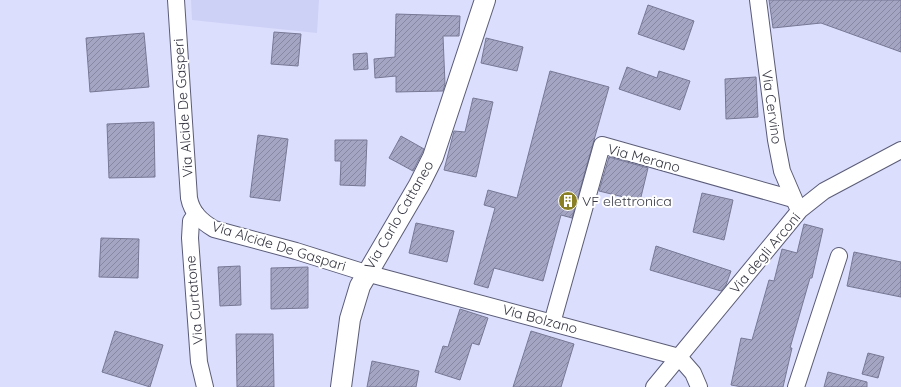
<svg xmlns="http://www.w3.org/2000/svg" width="901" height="387" font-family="Quicksand,sans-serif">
<defs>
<pattern id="building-hatch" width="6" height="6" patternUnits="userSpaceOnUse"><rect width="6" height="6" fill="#a3a5c3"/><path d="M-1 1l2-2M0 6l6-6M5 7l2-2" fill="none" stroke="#8687a0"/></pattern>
</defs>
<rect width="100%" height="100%" fill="#dcdefe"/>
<!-- built -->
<path fill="#ced1f6" d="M191,0H319L317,33L192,20Z"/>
<!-- building -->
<g fill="url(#building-hatch)" stroke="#767894">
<path d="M769,0H901V52L821,23L773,28Z"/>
<path d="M648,5L694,21L684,50L638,34Z"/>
<path d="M396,14L460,16L459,36H443L445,84L443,91L396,92V76L375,78L374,59L395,57Z"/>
<path d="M274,32L301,34L298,66L271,64Z"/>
<path d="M144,33L149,87L90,92L86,38Z"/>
<path d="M486,38L523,47L517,71L481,63Z"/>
<path d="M367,53L368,69L354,70L353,54Z"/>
<path d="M627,67L657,78L659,71L690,81L680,110L619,89Z"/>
<path d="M550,71L609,87L572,218L561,215L543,281L494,268L488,288L474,284L495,208L484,205L488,190L517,198Z"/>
<path d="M756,77L758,117L726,119L725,79Z"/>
<path d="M473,98L493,102L476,177L444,170L454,131L465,132Z"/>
<path d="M154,122L155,177L109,178L107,124Z"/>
<path d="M258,135L288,139L280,201L250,197Z"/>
<path d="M401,136L424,149L413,171L389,158Z"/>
<path d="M335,140H367L365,186L340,185L341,161H335Z"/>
<path d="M609,157L648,168L640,201L599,191Z"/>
<path d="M702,193L733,200L724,240L693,232Z"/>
<path d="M416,223L454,231L447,262L409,253Z"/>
<path d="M804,224L823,229L812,278H810L790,348H792L783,387H742L731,385L741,338L752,340L769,280L774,281L782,249L797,253Z"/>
<path d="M101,238L139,239L138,278L99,277Z"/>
<path d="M656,246L731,271L726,285L721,291L650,270Z"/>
<path d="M854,252L901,262V297L847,286Z"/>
<path d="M240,266L241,305L220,306L218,267Z"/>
<path d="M308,267V308L271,309V268Z"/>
<path d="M460,309L488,318L479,345L472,343L460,380L435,372L443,346L448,347Z"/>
<path d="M115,331L163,345L150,387L102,372Z"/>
<path d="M531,331L574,344L561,387H513Z"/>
<path d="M236,334H273L274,387H237Z"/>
<path d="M868,353L884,357L878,378L862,374Z"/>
<path d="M372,361L419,371L416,387H367Z"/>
<path d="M828,372L867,382V387H824Z"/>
</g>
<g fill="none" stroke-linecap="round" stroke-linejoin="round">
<defs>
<g id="minor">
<path d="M176,0L189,198C192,213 201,221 214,229L296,251L366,273L679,357L693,373L699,387"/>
<path d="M758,0L776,140L782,171L797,206"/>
<path d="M196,214L191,221L190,238L199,362L205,387"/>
<path d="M552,323L602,145L793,199"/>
<path d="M654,387L800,210L824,191L901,150"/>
<path d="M796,387L839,256"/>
</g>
<path id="tertiary" d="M341,387L350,319L360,286L419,185L433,157L485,0"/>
</defs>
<!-- minor casing -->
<use href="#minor" stroke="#5a5c77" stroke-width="18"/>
<!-- tertiary casing -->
<use href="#tertiary" stroke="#5a5c77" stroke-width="22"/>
<!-- minor -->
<use href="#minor" stroke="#fff" stroke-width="16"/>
<!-- tertiary -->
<use href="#tertiary" stroke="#fff" stroke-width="20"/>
</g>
<!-- icons -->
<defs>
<symbol id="building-disc" viewBox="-11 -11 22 22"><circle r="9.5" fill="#8a7f25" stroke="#fff"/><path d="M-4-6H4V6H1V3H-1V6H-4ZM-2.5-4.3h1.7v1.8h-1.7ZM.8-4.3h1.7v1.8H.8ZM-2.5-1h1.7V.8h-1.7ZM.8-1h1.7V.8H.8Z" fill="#fff"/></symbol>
</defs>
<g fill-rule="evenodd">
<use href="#building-disc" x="557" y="190" width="22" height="22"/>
</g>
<g text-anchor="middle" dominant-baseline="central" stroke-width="4" stroke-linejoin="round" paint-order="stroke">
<!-- street labels -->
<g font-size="14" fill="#343541" stroke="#fff">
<text transform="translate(772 107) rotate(82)">Via Cervino</text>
<text transform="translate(183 108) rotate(-94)">Via Alcide De Gasperi</text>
<text transform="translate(644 158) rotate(15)">Via Merano</text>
<text transform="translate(399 215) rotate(-60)">Via Carlo Cattaneo</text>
<text transform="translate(279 246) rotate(17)">Via Alcide De Gaspari</text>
<text transform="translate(765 253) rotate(-50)">Via degli Arconi</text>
<text transform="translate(194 300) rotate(-95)">Via Curtatone</text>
<text transform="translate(540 319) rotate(15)">Via Bolzano</text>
</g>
<!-- poi labels -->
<g font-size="14" fill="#343541" stroke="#fff" text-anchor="start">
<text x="582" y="201">VF elettronica</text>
</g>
</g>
</svg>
